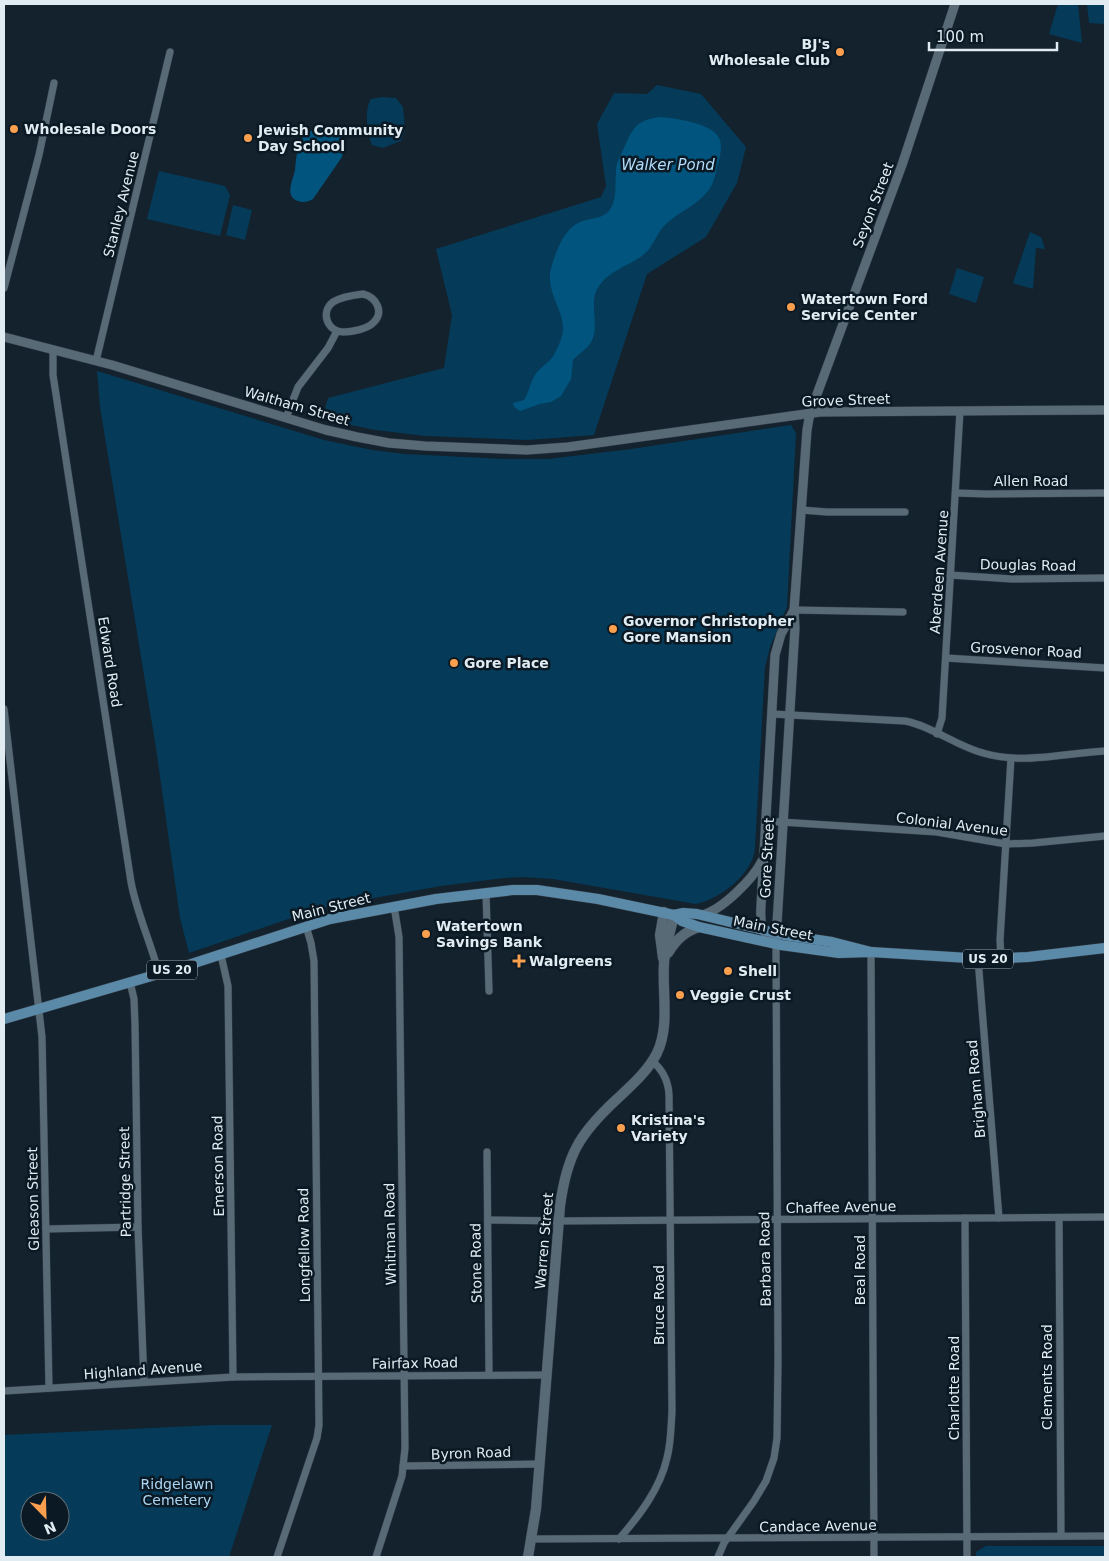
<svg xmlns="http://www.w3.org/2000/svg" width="1109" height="1561" font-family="'DejaVu Sans',sans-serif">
<rect width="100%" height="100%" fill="#13222d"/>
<!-- green -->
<g fill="#053b59" fill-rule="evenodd">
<path d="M1058,4H1078L1082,43L1049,34Z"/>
<path d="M1087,4H1105V24L1089,23Z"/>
<path d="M657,85L701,94L746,147L737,183L706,237L647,274L594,435L527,440L426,436L375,430L322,419L328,398L444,368L452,315L436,249L601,197L606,186L597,124L614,93L647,94Z"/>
<path d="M383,97L396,98L403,107L405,130L401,141L383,148L372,145C367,134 364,109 371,99Z"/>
<path d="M159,171L225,186L230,195L220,236L147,219Z"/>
<path d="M233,205L252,210L245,240L226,235Z"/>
<path d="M1030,232L1041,237L1045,249L1036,248L1033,289L1013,283Z"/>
<path d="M957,268L984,277L976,303L949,294Z"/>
<path d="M97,371L324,440L372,450L405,454L504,459H548L631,449L791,425L796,433L787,607L770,647L765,667L755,848C753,874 720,899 696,904L553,879L521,877L504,878L441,886L335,905L303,914L189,953L180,918L156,748L100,407Z"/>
<path d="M215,1425H272L229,1557H4V1435ZM30,1501H60V1531H30Z"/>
<path d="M986,1546H1105V1557H976V1552Z"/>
</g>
<!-- water -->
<g fill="#01547e">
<path d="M659,117C674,118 712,123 719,138C723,146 720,156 718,164C715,174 714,185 707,192C696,206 678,212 665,225C656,234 653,248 643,255C628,267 611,269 599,286C588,301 599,321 593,338C590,348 580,352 573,360L571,379L561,396L551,402L540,404L520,411L514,407L513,403L524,400C529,392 530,383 535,375C539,368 546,365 551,359C556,353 562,339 563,331C565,310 543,290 552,265C557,249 564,229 580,222C591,217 604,220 611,208C617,197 615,184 616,171C616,163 620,157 623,150C633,129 634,121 659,117Z"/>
<path d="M322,128L338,131L344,143L342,157L313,199C308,202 303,203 298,201C284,196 293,180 295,170C296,159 297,144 304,136C308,131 316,129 322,128Z"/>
</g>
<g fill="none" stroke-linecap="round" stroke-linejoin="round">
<defs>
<g id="minor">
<path d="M4,288L39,155L54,83"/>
<path d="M363,294C376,297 385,312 373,323C367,329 352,332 344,332C327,332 320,312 333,302C341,297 354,295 363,294Z"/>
<path d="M53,349V375L131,882C137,914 151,943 159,974"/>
<path d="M96,361L170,52"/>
<path d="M286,418L298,387L328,348L337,331"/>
<path d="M956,493L987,494L1105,493"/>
<path d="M801,510L827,512H905"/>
<path d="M950,575L1012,579L1105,578"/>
<path d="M794,610L903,612"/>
<path d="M946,658L1105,668"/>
<path d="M4,709L42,1037L49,1388"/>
<path d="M772,714L905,721C932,726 956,746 983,753C1023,765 1064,753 1105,751"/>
<path d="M937,734L942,718L960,411"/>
<path d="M765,821L937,832L1006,844L1033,843L1105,836"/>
<path d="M486,893L489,991"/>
<path d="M871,952L874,1557"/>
<path d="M221,955L228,986L233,1377"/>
<path d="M978,959L999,1218"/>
<path d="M1001,959L1000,940L1011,758"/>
<path d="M130,982L134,999L135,1024L138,1227L144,1382"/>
<path d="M487,1152L489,1374"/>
<path d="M965,1218L967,1557"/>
<path d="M1059,1218L1061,1536"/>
<path d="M488,1220L559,1221L1105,1217"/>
<path d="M46,1229L138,1227"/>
<path d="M4,1391L233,1377L546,1375"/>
<path d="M403,1466L539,1464"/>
<path d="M531,1539L1105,1536"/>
<path d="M619,1539C639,1516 660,1489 667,1458C671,1443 671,1427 672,1411L669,1094C668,1080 663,1070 652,1061"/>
<path d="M277,1557L317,1438L319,1425L314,961L311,943L306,926"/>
<path d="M376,1557L402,1476L405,1448L399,937L394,906"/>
<path d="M718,1557L724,1543L754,1501L766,1481L774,1458L777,1438L778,1361L776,944"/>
</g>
<g id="tertiary">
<path d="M4,337L112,365L326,430L357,437L389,443L425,446L527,450L568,447L820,412L1105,410"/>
<path d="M702,915C722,910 753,879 762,861"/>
<path d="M776,940L795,628L794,610L807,430L810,413L902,165L955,4"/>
<path d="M776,944C761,935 760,922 761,906L775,655L781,634L794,610"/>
</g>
<g id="secondary">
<path d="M668,953C676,940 684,932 699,927"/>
<path d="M663,958L660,935L664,912"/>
<path d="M528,1557L536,1509L560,1206C567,1155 579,1134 617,1099C632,1085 648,1071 657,1053C670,1026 662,992 664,963C665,947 671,930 674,915"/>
</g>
<g id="primary">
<path d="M674,915L682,921L699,927L781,945L839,953L871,952L985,959L1028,957L1105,948"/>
<path d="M4,1019L179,968L330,919L436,899L513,890H537L598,899L674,915L683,913L697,914L784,935L832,942L871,952"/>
</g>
</defs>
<!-- minor casing -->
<use href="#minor" stroke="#323c46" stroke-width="8"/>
<!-- tertiary casing -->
<use href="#tertiary" stroke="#323c46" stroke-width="10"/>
<!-- secondary casing -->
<use href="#secondary" stroke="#323c46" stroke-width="11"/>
<!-- primary casing -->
<use href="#primary" stroke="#323c46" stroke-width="11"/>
<!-- minor -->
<use href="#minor" stroke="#596a77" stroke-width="7"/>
<!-- tertiary -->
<use href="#tertiary" stroke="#596a77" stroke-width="9"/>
<!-- secondary -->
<use href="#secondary" stroke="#596a77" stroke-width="10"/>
<!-- primary -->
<use href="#primary" stroke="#5b8aa9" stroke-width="10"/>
</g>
<!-- markers -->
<g fill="#fa9f4e" stroke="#0a1923" stroke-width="2">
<circle cx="840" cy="52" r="5"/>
<circle cx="14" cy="129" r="5"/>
<circle cx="248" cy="138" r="5"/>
<circle cx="791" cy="307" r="5"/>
<circle cx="613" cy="629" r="5"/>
<circle cx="454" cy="663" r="5"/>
<circle cx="426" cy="934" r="5"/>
<path d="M516.5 953.5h5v5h5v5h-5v5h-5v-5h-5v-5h5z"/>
<circle cx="728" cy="971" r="5"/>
<circle cx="680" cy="995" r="5"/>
<circle cx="621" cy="1128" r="5"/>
</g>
<g text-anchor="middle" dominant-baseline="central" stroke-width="5" stroke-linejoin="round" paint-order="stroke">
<!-- shield labels -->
<g fill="#0a1923" stroke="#a0acb4" stroke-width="1">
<rect x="963" y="949.5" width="50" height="19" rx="4"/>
<rect x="147" y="960.5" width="50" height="19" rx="4"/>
</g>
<g font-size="12" font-weight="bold" fill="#e1ebf2">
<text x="988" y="959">US 20</text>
<text x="172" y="970">US 20</text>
</g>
<!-- poi labels -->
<g font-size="14" font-weight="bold" fill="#e1ebf2" stroke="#0a1923" text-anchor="start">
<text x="830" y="44" text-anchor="end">BJ's<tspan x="830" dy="16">Wholesale Club</tspan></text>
<text x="24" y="129">Wholesale Doors</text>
<text x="258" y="130">Jewish Community<tspan x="258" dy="16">Day School</tspan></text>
<text x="801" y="299">Watertown Ford<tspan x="801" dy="16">Service Center</tspan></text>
<text x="623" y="621">Governor Christopher<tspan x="623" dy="16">Gore Mansion</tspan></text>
<text x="464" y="663">Gore Place</text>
<text x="436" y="926">Watertown<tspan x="436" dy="16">Savings Bank</tspan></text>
<text x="529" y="961">Walgreens</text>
<text x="738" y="971">Shell</text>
<text x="690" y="995">Veggie Crust</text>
<text x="631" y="1120">Kristina's<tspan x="631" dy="16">Variety</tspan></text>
</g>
<!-- street labels -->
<g font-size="14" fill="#e1ebf2" stroke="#0a1923">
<text transform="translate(121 204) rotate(-76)">Stanley Avenue</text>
<text transform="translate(873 205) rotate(-69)">Seyon Street</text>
<text transform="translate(846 400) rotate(-2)">Grove Street</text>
<text transform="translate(297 406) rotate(16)">Waltham Street</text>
<text x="1031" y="481">Allen Road</text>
<text transform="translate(1028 565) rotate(1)">Douglas Road</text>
<text transform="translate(939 572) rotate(-86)">Aberdeen Avenue</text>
<text transform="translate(1026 650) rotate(3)">Grosvenor Road</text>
<text transform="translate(110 662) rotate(81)">Edward Road</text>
<text transform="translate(952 824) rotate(7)">Colonial Avenue</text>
<text transform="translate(767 858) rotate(-87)">Gore Street</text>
<text transform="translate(331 907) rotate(-14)">Main Street</text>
<text transform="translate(773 928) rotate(11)">Main Street</text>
<text transform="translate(976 1089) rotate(-95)">Brigham Road</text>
<text transform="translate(218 1166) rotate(-91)">Emerson Road</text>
<text transform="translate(125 1182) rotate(-91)">Partridge Street</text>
<text transform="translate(33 1199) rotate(-91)">Gleason Street</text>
<text transform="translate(841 1207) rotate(-1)">Chaffee Avenue</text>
<text transform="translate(390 1234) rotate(-91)">Whitman Road</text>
<text transform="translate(544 1241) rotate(-85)">Warren Street</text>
<text transform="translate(304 1245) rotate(-91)">Longfellow Road</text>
<text transform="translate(765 1259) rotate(-91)">Barbara Road</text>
<text transform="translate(476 1263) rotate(-91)">Stone Road</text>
<text transform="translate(860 1270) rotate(-90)">Beal Road</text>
<text transform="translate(659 1305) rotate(-90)">Bruce Road</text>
<text transform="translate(415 1363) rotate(-1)">Fairfax Road</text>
<text transform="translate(143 1370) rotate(-4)">Highland Avenue</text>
<text transform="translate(1047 1377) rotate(-90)">Clements Road</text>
<text transform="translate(954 1388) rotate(-90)">Charlotte Road</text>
<text transform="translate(471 1453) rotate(-2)">Byron Road</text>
<text transform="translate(818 1526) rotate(-1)">Candace Avenue</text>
</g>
<!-- park labels -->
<g font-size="14" fill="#add6f4" stroke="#0a1923">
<text x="177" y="1484">Ridgelawn<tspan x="177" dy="16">Cemetery</tspan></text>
</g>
<!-- water labels -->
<g font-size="15" font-style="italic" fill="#b2dcfa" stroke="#0a1923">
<text x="668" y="165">Walker Pond</text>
</g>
</g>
<!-- border -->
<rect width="1109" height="1561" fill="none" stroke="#e1ebf2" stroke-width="10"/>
<!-- north arrow -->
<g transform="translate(45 1516) rotate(157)"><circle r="24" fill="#0a1923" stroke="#606d76"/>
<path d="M0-4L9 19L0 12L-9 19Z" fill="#fa9f4e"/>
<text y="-8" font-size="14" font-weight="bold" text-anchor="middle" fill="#e1ebf2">N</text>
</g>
<!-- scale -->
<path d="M929 42v8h128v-8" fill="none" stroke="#e1ebf2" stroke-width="2.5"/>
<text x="936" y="42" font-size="15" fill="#e1ebf2" stroke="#0a1923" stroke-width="4" paint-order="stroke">100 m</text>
</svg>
